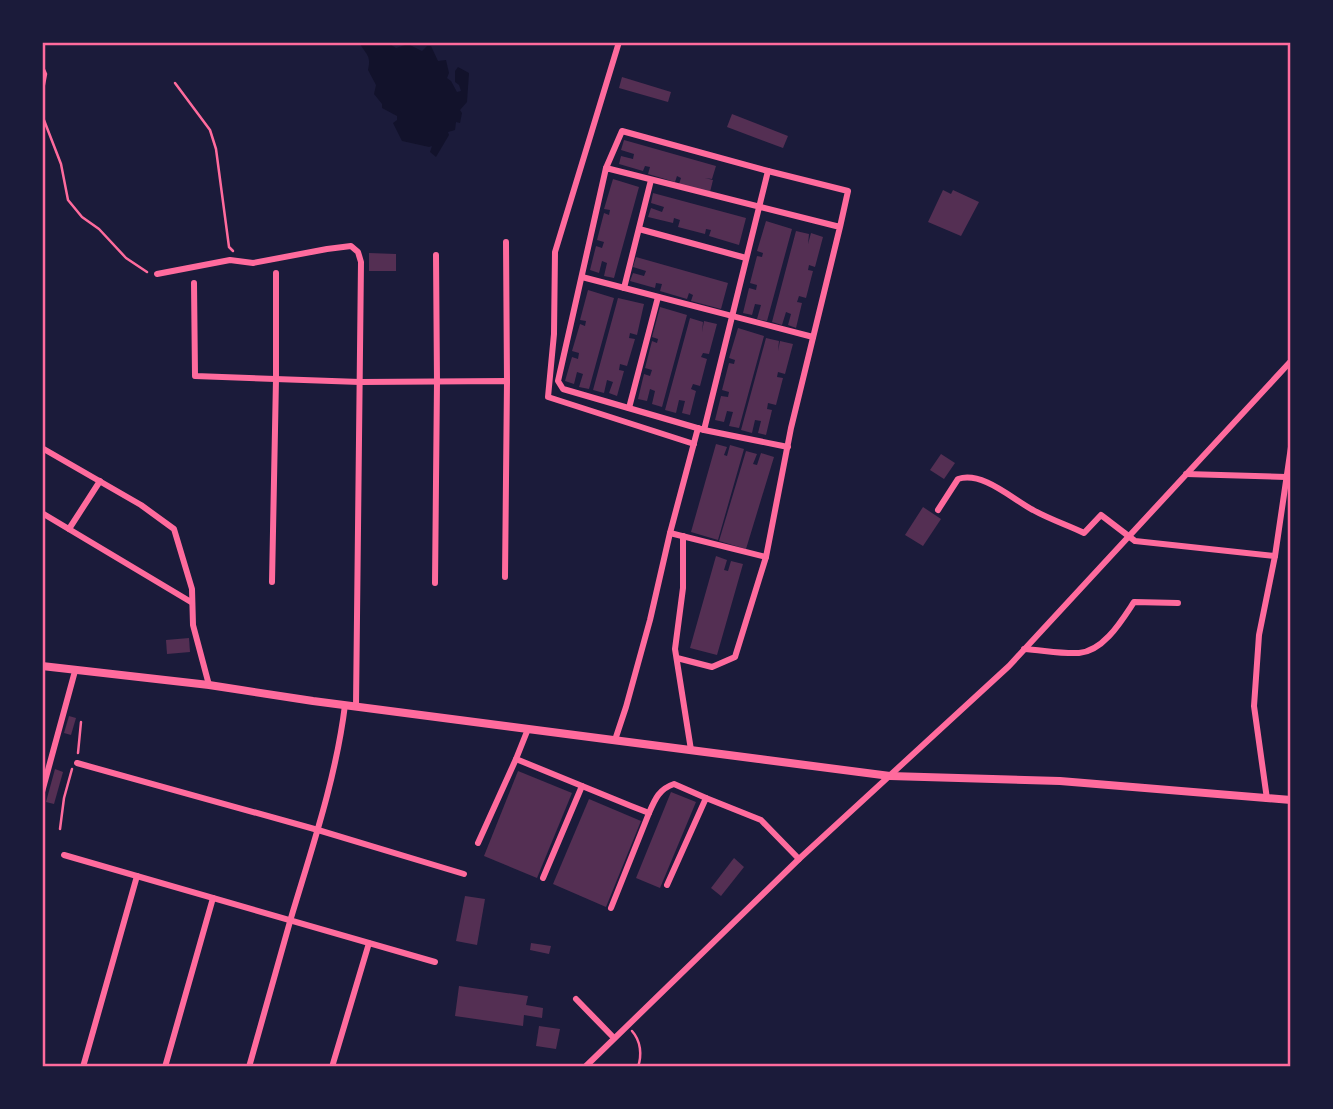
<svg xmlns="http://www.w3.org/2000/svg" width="1333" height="1109" font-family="'Sofia Sans Condensed',sans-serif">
<rect width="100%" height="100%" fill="#1b1b3a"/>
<!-- water -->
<path fill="#12122b" d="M359,42H387L396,48L408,44L422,51L427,46H431L438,61L446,60L449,73L447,78L451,81L457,92L461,91L459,85L455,82V71L458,67L469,73L467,102L460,110L462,113L460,123L456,122L455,130L448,132L449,135L436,157L430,152L432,146L429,147L402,141L393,123L397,120V116L382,108V104L374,94L376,85L368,70C372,55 365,54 359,42Z"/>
<!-- building -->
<g fill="#542f53">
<path d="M622,77L671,92L668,102L619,88Z"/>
<path d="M732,114L788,136L783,148L727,127Z"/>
<path d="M624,140L716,166L712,179L705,178L713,180L710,192L679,184L681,178L677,176L675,182L648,174L650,167L645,166L643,171L619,164L621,156L633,159L634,154L621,150Z"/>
<path d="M613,179L639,187L614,278L604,276L607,263L602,261L599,273L590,270L596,246L602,248L604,242L597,240L604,213L609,215L610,210L604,209Z"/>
<path d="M943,190L951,194L953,190L979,202L961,236L928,222Z"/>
<path d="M653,193L746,218L739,245L709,236L711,230L706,229L705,234L678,227L680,220L674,218L673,223L648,217L651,208L662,212L664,207L651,203Z"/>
<path d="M766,221L792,229L767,321L757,319L761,305L755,304L752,315L743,313L749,288L756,290L757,285L750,283L757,256L762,257L763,253L757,251Z"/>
<path d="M796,231L809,234L808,244L811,233L823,237L815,267L809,265L808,270L813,271L806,298L799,296L797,302L802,303L796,328L788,325L791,314L786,312L782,325L772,322Z"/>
<path d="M369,253L396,254V271H369Z"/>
<path d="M636,257L728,283L721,309L691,301L693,295L689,293L687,299L660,291L662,284L656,283L655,288L630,281L633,273L644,276L646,271L633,267Z"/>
<path d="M588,290L614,298L589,389L579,387L583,374L577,372L574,384L565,381L572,357L578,359L579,353L572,351L580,324L585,326L586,321L580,320Z"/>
<path d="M618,298L644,304L637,335L630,333L629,338L635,339L627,366L620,364L619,370L624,371L617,396L609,393L613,382L607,380L604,393L593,390Z"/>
<path d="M660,307L687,315L662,407L652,404L655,391L650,389L647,401L638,399L644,374L650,376L652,370L645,368L652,341L657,343L658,339L652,337Z"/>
<path d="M690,318L703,322L702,332L704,321L717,324L709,354L703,353L701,357L707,359L700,386L693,384L691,389L696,391L690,415L682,413L685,401L679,400L676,413L665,410Z"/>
<path d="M738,328L764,336L739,428L729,426L733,412L727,411L724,422L715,420L721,396L728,397L729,392L722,390L729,363L734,364L735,360L729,358Z"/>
<path d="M766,338L779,341L778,351L780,341L793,344L785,374L778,372L777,377L783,378L776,405L768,403L767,409L772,410L766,435L758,433L761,421L755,420L752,433L741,430Z"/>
<path d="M716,444L727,447L724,455L727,456L730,445L744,449L718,540L691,532Z"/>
<path d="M746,451L757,454L753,464L757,465L761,453L774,457L746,549L719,541Z"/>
<path d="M941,454L955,463L944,479L930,470Z"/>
<path d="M923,507L941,519L923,546L905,535Z"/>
<path d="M716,556L727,560L724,570L728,571L731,561L743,564L717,655L690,648Z"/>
<path d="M189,638L190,652L167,654L166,640Z"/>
<path d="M69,716L76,718L71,735L64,733Z"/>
<path d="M55,769L63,772L54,804L46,802Z"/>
<path d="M518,771L572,793L537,878L484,856Z"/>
<path d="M671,792L696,802L660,888L636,878Z"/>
<path d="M589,799L641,821L606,907L553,884Z"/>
<path d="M734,858L744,867L721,896L711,888Z"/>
<path d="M465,896L485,899L477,945L456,941Z"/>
<path d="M531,943L551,946L549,954L530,950Z"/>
<path d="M459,986L528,996L526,1005L543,1008L542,1018L524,1015L523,1026L455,1016Z"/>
<path d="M539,1026L560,1029L556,1049L536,1046Z"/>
</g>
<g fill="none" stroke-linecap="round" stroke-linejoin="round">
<!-- path -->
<g stroke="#ff6b9d" stroke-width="2.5">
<path d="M42,65L46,74L42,95"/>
<path d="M175,83L210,130L216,149L229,247L233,251"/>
<path d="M42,115L61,164L68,200L82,217L99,229L126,258L147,272"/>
<path d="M78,753L81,722"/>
<path d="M60,829L64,798L72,769"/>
<path d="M632,1031C641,1041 642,1055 638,1067"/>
</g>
<!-- minor -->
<g stroke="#ff6b9d" stroke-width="6">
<path d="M619,42L555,252L554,334L548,397L694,444"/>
<path d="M606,168L622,131L768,171"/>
<path d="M639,229L746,258"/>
<path d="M506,242L507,381"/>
<path d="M157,274L230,260L253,263L327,249L351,246L358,252L361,262L356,706"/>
<path d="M582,277L813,337"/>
<path d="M194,283L195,376L360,382L507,381L505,577"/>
<path d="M624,288L651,180"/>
<path d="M629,408L658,297"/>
<path d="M704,430L788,447"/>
<path d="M42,448L141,505L174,529L192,589L193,625L209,685"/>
<path d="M1186,474L1286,477"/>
<path d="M938,510L958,479C983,471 1012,499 1033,510C1049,519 1067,525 1084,533L1101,515L1135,541L1275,556"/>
<path d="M42,513L191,602"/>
<path d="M69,529L100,481"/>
<path d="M670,533L698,428"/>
<path d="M683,536V588L675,649L691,750"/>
<path d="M272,582L276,379V273"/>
<path d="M435,583L437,382L436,255"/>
<path d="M1024,649C1042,650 1061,654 1079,653C1104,651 1122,620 1134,602L1178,603"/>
<path d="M677,658L712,667L735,657L766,557L791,428L840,227C762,208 684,188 606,168L558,381L563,389L704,430C725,344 747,257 768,171L848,191L840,227"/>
<path d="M528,729L516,759L631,806L649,813C655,799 659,789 674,784L706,798"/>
<path d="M615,740L626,707L650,620L670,533L766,557"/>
<path d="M77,763L318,830L464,874"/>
<path d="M42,792L75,671"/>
<path d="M1267,799L1254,706L1259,635L1275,556L1291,447"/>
<path d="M478,843L516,759"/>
<path d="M64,855L435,962"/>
<path d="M543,878L582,786"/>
<path d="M667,885L706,798L761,820L799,859"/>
<path d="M611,908L649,813"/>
<path d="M576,999L614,1038"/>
<path d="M83,1067L137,876"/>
<path d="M165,1067L213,898"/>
<path d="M249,1067C263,1017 277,967 291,918C312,848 336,778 345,705"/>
<path d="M332,1067L369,943"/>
<path d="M585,1067L799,859L1009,666L1291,361"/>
</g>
<!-- secondary -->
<path stroke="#ff6b9d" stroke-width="8" d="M42,666L209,685L313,701L890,776L1060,781L1291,800"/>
</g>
<!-- border -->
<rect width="1333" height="1109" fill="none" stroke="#1b1b3a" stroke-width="88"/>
<rect x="44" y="44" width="1245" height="1021" fill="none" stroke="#ff6b9d" stroke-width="2.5"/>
</svg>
